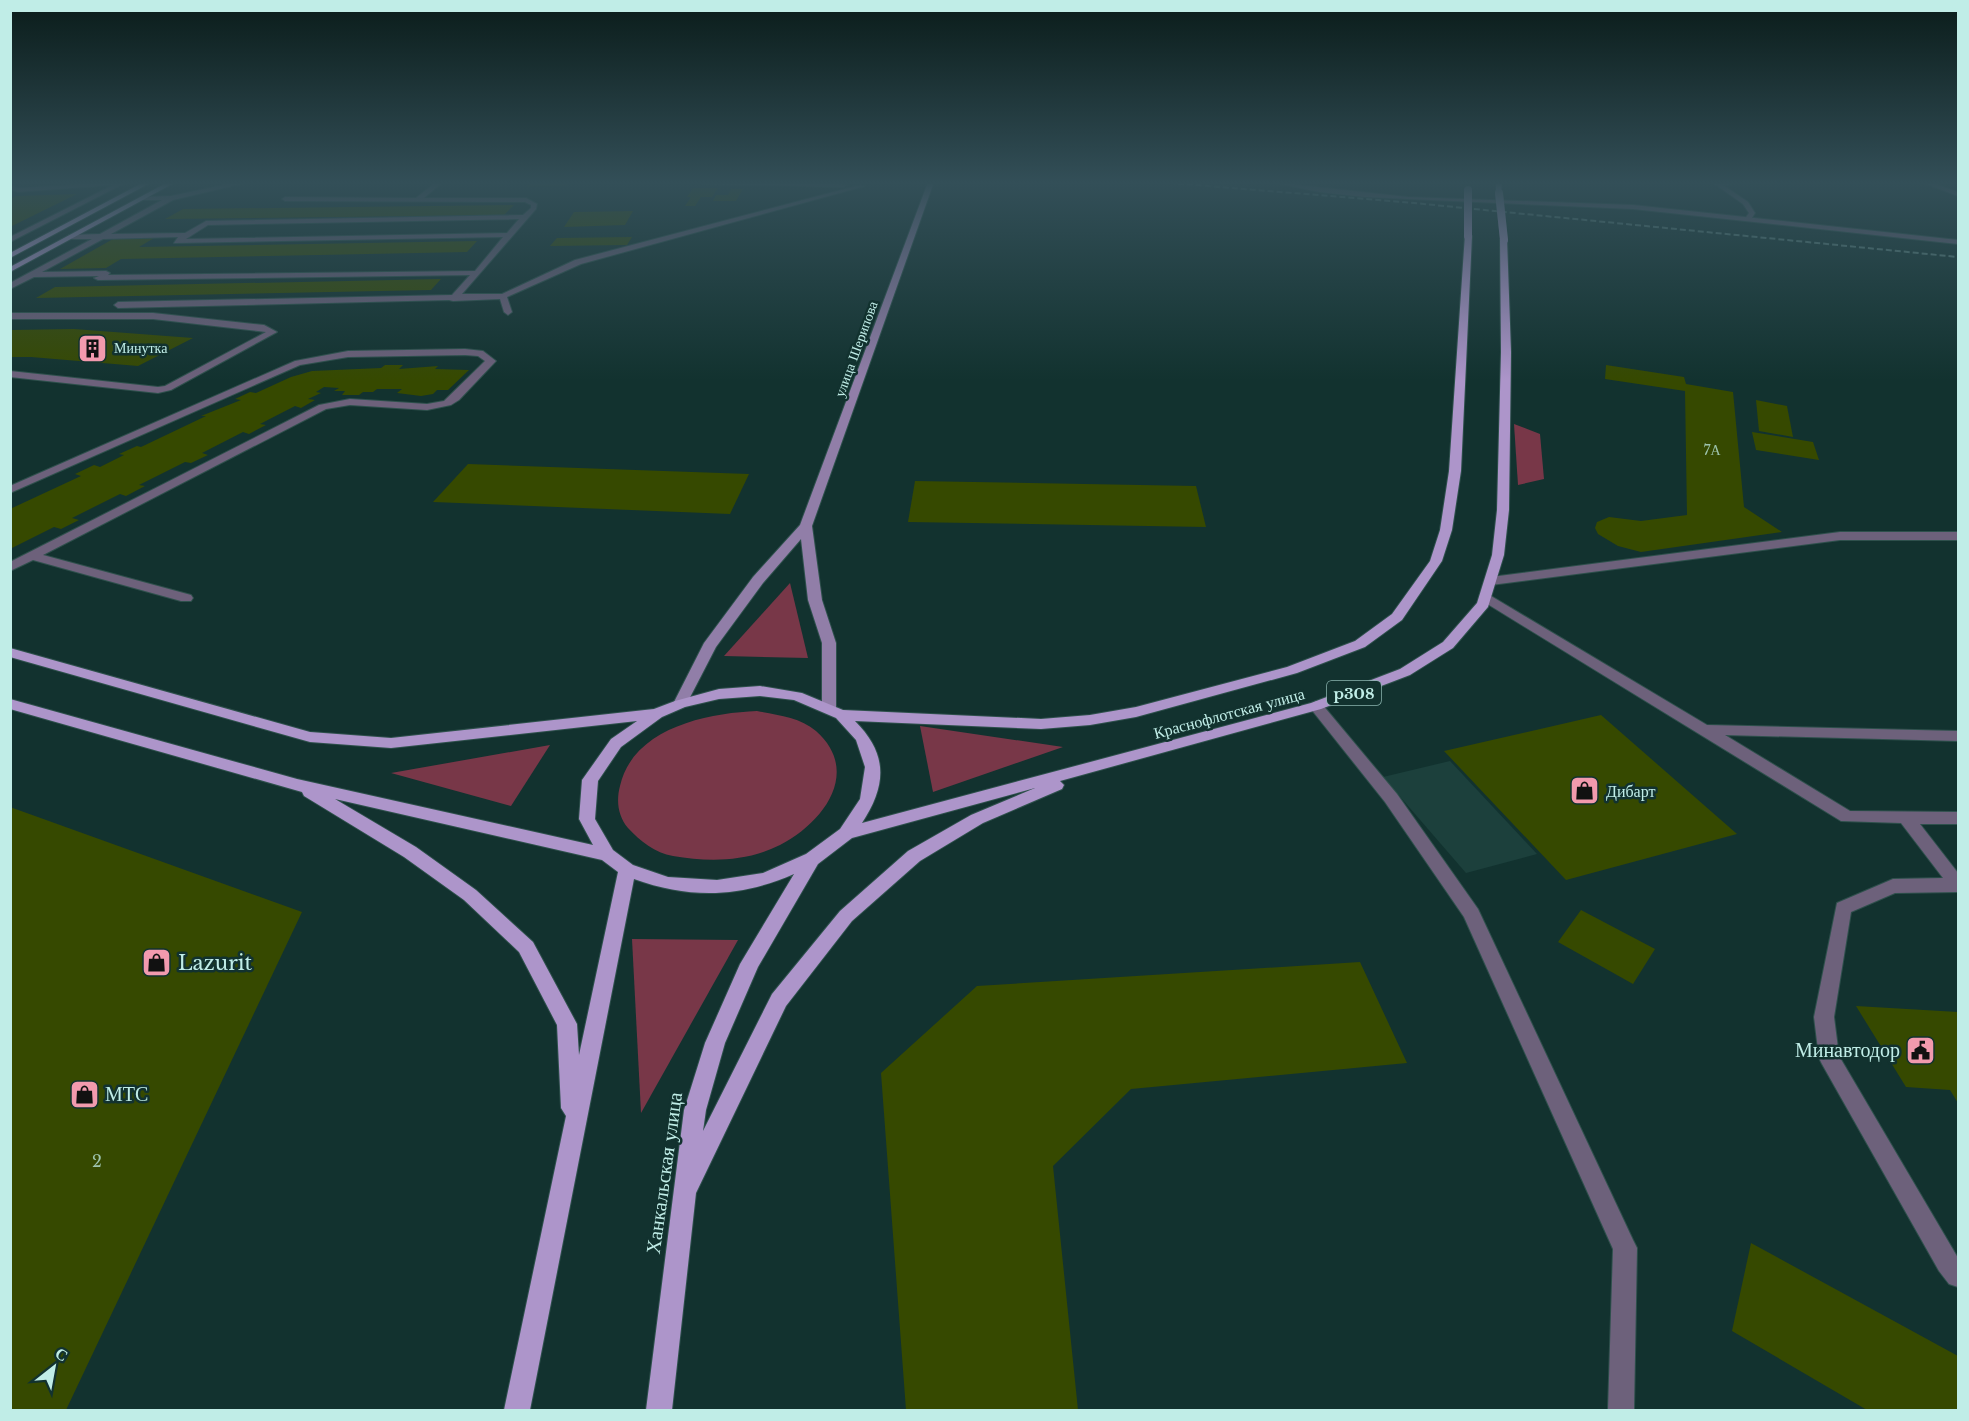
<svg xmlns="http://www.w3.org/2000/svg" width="1969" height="1421" font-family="'Libre Baskerville',serif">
<rect width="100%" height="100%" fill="#12322f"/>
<!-- built -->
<path fill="#1c403c" d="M1450,761L1537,854L1466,873L1383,777Z"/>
<!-- green -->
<g fill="#783748">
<path d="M1514,424L1540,434L1544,479L1518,485Z"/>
<path d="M790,583L808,658L724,656Z"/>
<path d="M757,711C777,715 800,717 816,731C862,772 823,823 780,845C746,862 709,862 673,856C655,853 640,841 628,828C618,816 616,801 620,786C633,728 707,713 757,711Z"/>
<path d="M920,726L1063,747L933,792Z"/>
<path d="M550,745L511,806L391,773Z"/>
<path d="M632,939L738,940L641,1113Z"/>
</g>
<!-- building -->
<g fill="#364900">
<path d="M531,182H539L537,184L569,183L567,186L527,187Z"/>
<path d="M693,188H718L712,197H701L695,206H685L691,197H687Z"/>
<path d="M731,189H743L736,201H713L716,195H728Z"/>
<path d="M77,194L10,227V199L16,196Z"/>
<path d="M514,205L504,215L165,219L183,209Z"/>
<path d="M633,211L625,225L564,227L574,212Z"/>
<path d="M632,237L627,245L550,246L557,238Z"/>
<path d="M154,238L139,247L477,241L467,252L121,259L106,268L60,269L113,239Z"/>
<path d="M441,279L431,290L36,298L55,287Z"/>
<path d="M74,329L193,338L138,366L31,357H10V330Z"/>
<path d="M385,365H403L399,369L438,366L435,369L469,370L448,390H437L433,394L421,396L397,393L402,389H377L373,392H363L359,395H342L345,391H334L339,388L324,387L316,392L321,393L308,399L315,400L301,408L295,406L260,424L266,425L249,434L243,432L202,453L208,455L191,463L185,462L139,485L145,486L126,496L120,494L72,518L79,520L61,529L54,527L10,549V509L81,476L75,474L94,465L100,467L124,455L119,454L137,446L141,447L206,416H201L241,400L235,399L250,392L256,393L291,377L312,371L381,368Z"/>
<path d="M1606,365L1684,377L1686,384L1733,392L1744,507L1782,532L1641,552L1618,546L1598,534L1595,528L1597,522L1609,517L1641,521L1687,515L1685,391L1605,379Z"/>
<path d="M1756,400L1787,406L1793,437L1759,431Z"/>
<path d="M1752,432L1813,442L1819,460L1756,450Z"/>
<path d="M468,464L749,474L730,514L433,502Z"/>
<path d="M915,481L1196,486L1206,527L908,522Z"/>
<path d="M1601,715L1737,834L1566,880L1444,751Z"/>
<path d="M10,807L302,912L66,1410H10Z"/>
<path d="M1581,910L1655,949L1633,984L1558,942Z"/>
<path d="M1360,962L1407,1063L1131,1089L1053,1166L1078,1410H906L881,1073L977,986Z"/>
<path d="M1856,1006L1958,1012V1103L1950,1090L1906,1087Z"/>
<path d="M1751,1243L1958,1356V1410H1867L1732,1331Z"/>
</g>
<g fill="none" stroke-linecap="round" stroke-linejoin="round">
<defs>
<g id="lane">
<path d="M119,182L125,183L10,242V237Z"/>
<path d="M237,182H249L173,200L111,234L185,233L206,221L523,215L531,208V205L525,202L285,201L282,199L285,197L416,198L436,182H443L424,198H526L537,204L536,209L462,294H502L575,260L860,185L865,186L581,264L507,297L512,312L508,315L504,312L500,299L453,301L449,300L118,308L114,305L118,302L452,295L470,275L98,280L94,278L99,276L34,277L10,289V283L92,239H72L69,235L100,234L162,200H143L141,197L171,196ZM519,219L507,233L186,239L208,225ZM178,237L174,243L503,237L475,271L108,275L110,273L106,271L42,272L103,239Z"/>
<path d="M700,182H789L847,185L844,187L703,184Z"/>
<path d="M1272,182L1408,197L1633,205L1958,240V244L1633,209L1364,197L1319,192Z"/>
<path d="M10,313H153L264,325L277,332L171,390L158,393L10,377V371L158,387L165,386L266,332L153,319H10Z"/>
<path d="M465,349L483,351L496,361L459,400L451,405L427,410L350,405L326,409L43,555L191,595L193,598L191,601H181L33,560L10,571V562L319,405L350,399L427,404L444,401L485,361L478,356L465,355L348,357L300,365L10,493V486L295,361L348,351Z"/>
<path d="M1840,532H1958V540H1840L1491,585L1485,581L1491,577Z"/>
<path d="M1486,593L1707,725L1958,731V741L1725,735L1850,811L1958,812V824H1920L1958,873V892L1895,893L1851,912L1834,1017L1839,1056L1958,1258V1287L1949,1284L1939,1271L1822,1064L1819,1058L1814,1017L1837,903L1893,879L1943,878L1901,823L1841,821L1481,600L1479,597L1481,594Z"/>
<path d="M1316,701L1321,703L1397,794L1478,909L1633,1240L1637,1248L1634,1410H1608L1613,1249L1464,917L1385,802L1311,709L1309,706Z"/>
</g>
<g id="street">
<path d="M119,182H152L18,192L10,189V185L19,188Z"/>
<path d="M1712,182H1750L1723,185L1748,202L1755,213L1750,221L1744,220L1749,213L1743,204Z"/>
<path d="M1921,182H1930L1958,192V196Z"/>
</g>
<path id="secondary" d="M928,182H934L812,526L822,600L836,643V708L829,713L822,708V643L808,600L801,539L763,583L716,647L685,707H675L673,704L704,643L753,577L800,525Z"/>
<g id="primary">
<path d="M144,182H152L10,258V253Z"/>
<path d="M168,182H176L10,272V267Z"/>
<path d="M1496,182H1502L1501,194L1496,193Z"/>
<path d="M1465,234L1472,236L1461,471L1452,530L1442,561L1402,620L1365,647L1297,673L1136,717L1090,725L1041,729L855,721C888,754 887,785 862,823L1311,703L1400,669L1443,642L1477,603L1492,555L1497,510L1501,352L1500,240L1507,238L1511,352L1509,510L1504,555L1488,607L1453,648L1410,675L1321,709L1060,781L1064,785L1062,789L983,823L920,861L852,921L786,1006L696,1193L672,1410H646L684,1110L705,1043L740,964L794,874C739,898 690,899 634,879L530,1410H504L566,1116L561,1108L557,1025L519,952L464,900L404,857L304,796L302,792L10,709V699L297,779L593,845L579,819L582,780L611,739L637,721L391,748L310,742L10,657V648L310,732L391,738L654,709L675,701L719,689L760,686L802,693L843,710L1041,719L1090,715L1136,707L1287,667L1355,641L1392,614L1430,561L1440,530L1449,471ZM760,696L794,700L836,718L856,740L865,767L860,799L840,829L806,854L763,873L717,880L668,877L633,865L613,850L595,819L598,781L621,747L662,717L685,707L719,699ZM1035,788L971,815L908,851L840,911L772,994L703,1131L706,1110L725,1043L758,967L818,864L852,838ZM335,799L602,860L618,872L579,1055L577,1024L533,942L476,890L416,847Z"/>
</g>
</defs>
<!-- lane casing -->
<use href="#lane" stroke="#2e504c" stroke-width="2"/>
<!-- street casing -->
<use href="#street" stroke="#2e504c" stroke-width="2"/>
<!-- secondary casing -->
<use href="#secondary" stroke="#2e504c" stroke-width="2"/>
<!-- primary casing -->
<use href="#primary" stroke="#2e504c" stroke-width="2"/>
<!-- lane -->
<use href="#lane" fill="#6d617b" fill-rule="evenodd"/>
<!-- street -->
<use href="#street" fill="#6d617b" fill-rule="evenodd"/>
<!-- secondary -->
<use href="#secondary" fill="#917ea8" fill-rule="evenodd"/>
<!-- primary -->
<use href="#primary" fill="#ad95ca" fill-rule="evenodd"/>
<!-- rail -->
<path stroke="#608682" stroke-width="2" stroke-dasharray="6 3" stroke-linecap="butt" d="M1160,182L1414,203L1958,257"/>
<defs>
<g id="primary-bridge">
<path d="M1468,190V236"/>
<path d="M1499,193L1504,240"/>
</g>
</defs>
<!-- primary-bridge casing -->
<use href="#primary-bridge" stroke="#2e504c" stroke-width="8" stroke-linecap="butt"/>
<!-- primary-bridge -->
<use href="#primary-bridge" stroke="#ad95ca" stroke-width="8"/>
</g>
<!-- sky -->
<linearGradient id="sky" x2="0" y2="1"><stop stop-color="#0a1c1a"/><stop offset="0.48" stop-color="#334f58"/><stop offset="1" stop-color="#334f58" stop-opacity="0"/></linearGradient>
<rect width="1969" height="381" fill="url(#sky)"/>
<!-- icons -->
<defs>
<symbol id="building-square" viewBox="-11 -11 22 22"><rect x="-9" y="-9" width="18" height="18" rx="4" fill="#f29aae" stroke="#12322f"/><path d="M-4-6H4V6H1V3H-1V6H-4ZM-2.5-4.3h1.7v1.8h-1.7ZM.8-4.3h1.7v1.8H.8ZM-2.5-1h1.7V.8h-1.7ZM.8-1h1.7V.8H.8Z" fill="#111"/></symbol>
<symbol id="shop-square" viewBox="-11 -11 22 22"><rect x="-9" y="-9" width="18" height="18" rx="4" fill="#f29aae" stroke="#12322f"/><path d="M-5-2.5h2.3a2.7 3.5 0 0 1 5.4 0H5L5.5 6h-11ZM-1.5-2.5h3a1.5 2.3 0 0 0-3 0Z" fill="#111"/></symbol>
<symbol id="civic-square" viewBox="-11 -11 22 22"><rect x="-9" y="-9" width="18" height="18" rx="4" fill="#f29aae" stroke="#12322f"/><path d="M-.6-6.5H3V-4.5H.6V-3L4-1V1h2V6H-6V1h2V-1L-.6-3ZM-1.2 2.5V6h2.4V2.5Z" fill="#111"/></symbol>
</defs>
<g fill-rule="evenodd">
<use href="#building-square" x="76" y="332" width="33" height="33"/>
<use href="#shop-square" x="1568" y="774" width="33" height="33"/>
<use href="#shop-square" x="140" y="946" width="33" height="33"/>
<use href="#civic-square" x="1904" y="1034" width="33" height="33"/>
<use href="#shop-square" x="68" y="1078" width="33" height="33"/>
</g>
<g text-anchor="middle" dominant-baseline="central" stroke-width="5" stroke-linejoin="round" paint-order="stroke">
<!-- far-poi labels -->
<g font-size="14" fill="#c0ede7" stroke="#12322f" text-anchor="start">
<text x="114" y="348">Минутка</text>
</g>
<!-- far-street labels -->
<g font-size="14" fill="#c0ede7" stroke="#12322f">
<text transform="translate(856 349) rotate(-70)">улица Шерипова</text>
</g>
<!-- number labels -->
<g font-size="14" fill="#9ec4ad">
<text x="1712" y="450">7А</text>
</g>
<!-- shield labels -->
<rect fill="#12322f" stroke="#8cb5b0" stroke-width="1.5" x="1327" y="681" width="54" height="24" rx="4.5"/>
<g font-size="15" font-weight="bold" fill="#c0ede7">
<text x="1354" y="693">p308</text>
</g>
<!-- street labels -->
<g font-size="16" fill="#c0ede7" stroke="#12322f">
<text transform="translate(1229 713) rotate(-15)">Краснофлотская улица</text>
</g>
<!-- poi labels -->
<g font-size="16" fill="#c0ede7" stroke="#12322f" text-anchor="start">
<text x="1606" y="791">Дибарт</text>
</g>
<!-- near-number labels -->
<g font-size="16" fill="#9ec4ad">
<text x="97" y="1161">2</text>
</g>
<!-- near-poi labels -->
<g font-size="20" fill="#c0ede7" stroke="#12322f" text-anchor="start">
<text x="178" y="963">Lazurit</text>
<text x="1900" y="1050" text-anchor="end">Минавтодор</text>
<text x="105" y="1094">МТС</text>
</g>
<!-- near-street labels -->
<g font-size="20" fill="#c0ede7" stroke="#12322f">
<text transform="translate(664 1173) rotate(-82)">Ханкальская улица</text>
</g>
</g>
<!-- border -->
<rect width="1969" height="1421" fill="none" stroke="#c0ede7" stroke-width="24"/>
<!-- north arrow -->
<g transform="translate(54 1367) rotate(31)" stroke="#12322f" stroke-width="4.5" paint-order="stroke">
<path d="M0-4.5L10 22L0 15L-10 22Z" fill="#c0ede7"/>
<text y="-9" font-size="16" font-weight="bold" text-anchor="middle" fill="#c0ede7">С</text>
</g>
</svg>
